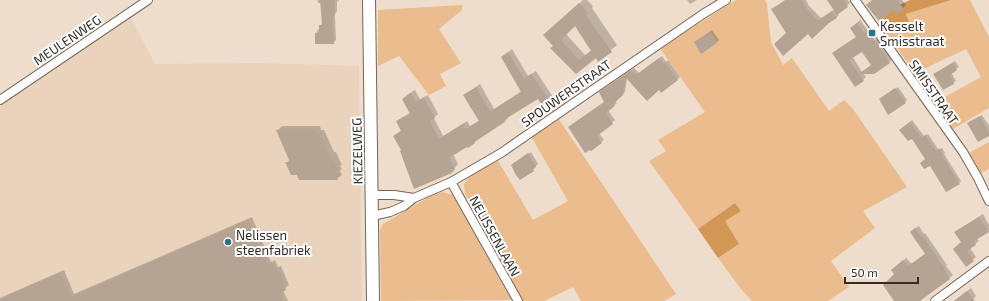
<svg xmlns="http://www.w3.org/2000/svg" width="989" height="301" font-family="'Exo 2',sans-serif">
<rect width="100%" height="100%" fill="#edc"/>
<!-- built -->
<path fill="#ead3bc" d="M131,18L155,64L262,63L359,66L362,301H0V106Z"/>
<!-- green -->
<g fill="#ebbc8d">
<path d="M736,0H765L767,4L771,42L783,65L792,58L829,111L844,100L853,109L907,187L863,211L875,228L831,261L849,287L828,301H752L741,289L718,258L739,244L724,221L741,211L735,203L698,229L649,161L666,151L658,140L705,112L660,48Z"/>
<path d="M951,0H970L989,37V108L953,129L936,102L981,77L966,49L915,73L887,34L909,21L906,14Z"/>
<path d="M462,5V10L439,29L461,63L440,74L446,86L429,95L399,56L378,66V10Z"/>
<path d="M558,118L676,294L664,301H581L573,287L544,301H522L465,194L464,185L468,178L497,159L533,220L568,201L531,136Z"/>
<path d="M989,142V169L981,173L969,153Z"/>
<path d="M442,192L453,195L512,300L381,301L380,230L383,224L434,194Z"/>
</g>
<!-- forest -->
<g fill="#d29655">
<path d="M910,0H951L906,14L909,21L887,34L879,22L897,6Z"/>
<path d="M735,203L741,211L725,221L739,244L718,258L698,229Z"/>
</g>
<!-- shadow -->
<g fill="#0003" fill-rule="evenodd">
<path d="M317,0H339L337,2V11L335,14L336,40L333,43L316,33L323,22L322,3H318V1Z"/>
<path d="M583,0H587L593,6L592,8L617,45L598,60L596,57L576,72L550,30ZM575,24L592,50L585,55L566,34Z"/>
<path d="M687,0H697L690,4Z"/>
<path d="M785,0H806L809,6L821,18L835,9L828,0H848L850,3L837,13L839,15L836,18L808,33H787L773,9Z"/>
<path d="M873,0H902L906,5L903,8H894Z"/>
<path d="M860,20L875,40L878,38L893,59L874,73H863L866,77L863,80L833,53L857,37L851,28ZM862,50L872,65L862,72L852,56Z"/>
<path d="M712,30L719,40L717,42H695Z"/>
<path d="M512,49L528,76L536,71L556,102L552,105L538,98L508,116V118L505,121L475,142L468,146L467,145L453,154L458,164L451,173L402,150L394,136L402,130L397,121L401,118L410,113L403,99L407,95L415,90L420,99L428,95L438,114L434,118L443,136L467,121L470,126L480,120L465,95L480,84L494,109L522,91L502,57Z"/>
<path d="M662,56L666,62L668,60L680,77L661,92L659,89L627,78L625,92L615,101L617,103L608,110L615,120L599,133L604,140L591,150L605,102L602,90L634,68L639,73Z"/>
<path d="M955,61L959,67L951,72L956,81L943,89L937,72Z"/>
<path d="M898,87L907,100L905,102L883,97Z"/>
<path d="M982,115L989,126V135L971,121Z"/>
<path d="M912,120L924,136L928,134L938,149L942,148L945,153L944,154L961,181L959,183L926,159L912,137L900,130Z"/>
<path d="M282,126H320L321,130H324L334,152H336L342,165L340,166L342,169L340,171L342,175L337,179L297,174L287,163L290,159L278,130Z"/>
<path d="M531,152L538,164L533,170L514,163Z"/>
<path d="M983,214L989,225V230L977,238L979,241L970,248L976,257L966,266L962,242L955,232Z"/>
<path d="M252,217L271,262L275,260L278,267L281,266L289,285L283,290L288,301H0V298L64,270L74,294Z"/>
<path d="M919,226L924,234L925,233L947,265L946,266L953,275L918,301H896V267L906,258L912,264L926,253L914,229Z"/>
<path d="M971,288L976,296L971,301H954Z"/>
</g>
<!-- building -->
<g fill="#b5a494" fill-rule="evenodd">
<path d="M320,0H335V14L333,18L334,44H315V33H319V25H322Z"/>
<path d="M786,0H802L807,9L818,21L831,12L837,18L829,23L812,39L808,34L783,56L774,44L786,33L771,9Z"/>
<path d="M827,0H844L848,7L837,15Z"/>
<path d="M872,0H897L904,9L897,14L894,10L879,21L866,5Z"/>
<path d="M579,3L588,13L586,15L612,52L598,62L596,58L576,74L550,48L553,46L543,35ZM575,26L591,51L579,60L561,40Z"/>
<path d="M857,23L864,33L868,31L890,63L874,74H859L864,81L855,87L832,53L856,37L850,28ZM862,52L871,65L859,74L849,60Z"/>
<path d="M710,32L717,43L701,54L694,42Z"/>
<path d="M508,52L524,79L531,74L553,106L545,111L538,99L520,110L504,120L505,122L474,142L475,143L468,148L467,147L449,158L455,169L452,173L414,189L400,151L401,150L393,136L401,131L396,121L410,114L402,99L411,93L416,102L424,98L435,118L430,121L439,139L463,124L466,129L479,121L463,95L476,87L490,112L521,92L501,57Z"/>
<path d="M659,58L663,64L665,62L678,80L661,93L659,90L647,101L626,78L623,95L613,104L615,106L606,113L613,124L597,136L602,143L591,151L590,150L585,153L568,127L604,102L599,92L631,70L636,75Z"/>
<path d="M953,63L957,70L950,75L954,84L943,90L933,74Z"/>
<path d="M895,88L906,103L888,115L879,99Z"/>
<path d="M980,116L989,132V136L978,142L967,123Z"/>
<path d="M910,122L922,138L925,135L936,151L939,149L943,155L942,156L960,184L946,192L930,166L924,169L920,163L925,159L912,139L908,141L899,130Z"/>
<path d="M276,130H315L317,134H319L329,156L331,157L338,170H336L338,175H336L338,180H299L297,175H291L285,162H290Z"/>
<path d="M528,153L536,167L533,169L534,171L520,180L516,175L511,165Z"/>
<path d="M979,217L989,232L974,241L976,245L967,251L974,261L966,267L953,249L961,242L954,232Z"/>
<path d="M248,220L267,265L272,263L275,269L277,268L286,290L280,293L283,301H0V299L60,273L71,297Z"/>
<path d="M915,228L921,236L922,235L945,269H944L950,279L920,301H894L883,285L894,274L891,270L903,260L908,266L925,254L910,232Z"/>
<path d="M967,291L975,301H954Z"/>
</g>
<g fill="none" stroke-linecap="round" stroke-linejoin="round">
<defs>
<g id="street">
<path d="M855,0L963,152L978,178L989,201"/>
<path d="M0,100L148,0"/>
<path d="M451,182L518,301"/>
<path d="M372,195H394L414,198"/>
<path d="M372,216L390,212L404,206L414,198L451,182L501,153L703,14L726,0"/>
<path d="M935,301L989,261"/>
</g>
<path id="primary" d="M369,0L373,301"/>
</defs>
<!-- street casing -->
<use href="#street" stroke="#766658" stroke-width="10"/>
<!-- primary casing -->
<use href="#primary" stroke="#766658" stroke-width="14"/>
<!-- street -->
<use href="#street" stroke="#fff" stroke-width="8"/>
<!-- primary -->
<use href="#primary" stroke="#fff" stroke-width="12"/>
</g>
<!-- markers -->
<g fill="#2d7182" stroke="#fff" stroke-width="1.5">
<rect x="868" y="29" width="8" height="8" rx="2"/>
<circle cx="228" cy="242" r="4"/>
</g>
<g text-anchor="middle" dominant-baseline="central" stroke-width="4" stroke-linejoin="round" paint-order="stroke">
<!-- poi labels -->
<g font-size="13" fill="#322c25" stroke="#fff" text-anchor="start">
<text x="880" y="26">Kesselt<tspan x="880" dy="15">Smisstraat</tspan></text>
<text x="236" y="235">Nelissen<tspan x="236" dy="15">steenfabriek</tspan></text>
</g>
<!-- street labels -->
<g font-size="13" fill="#322c25" stroke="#fff">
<text transform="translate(67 40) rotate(-34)">MEULENWEG</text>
<text transform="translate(934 92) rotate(55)">SMISSTRAAT</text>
<text transform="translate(566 93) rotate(-35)">SPOUWERSTRAAT</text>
<text transform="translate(357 151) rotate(-91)">KIEZELWEG</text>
<text transform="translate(495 236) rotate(61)">NELISSENLAAN</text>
</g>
</g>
<!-- scale -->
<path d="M845 277v6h73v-6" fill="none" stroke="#322c25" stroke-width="2"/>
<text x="851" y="277" font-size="12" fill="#322c25" stroke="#ffffff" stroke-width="3" paint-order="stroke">50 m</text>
</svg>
